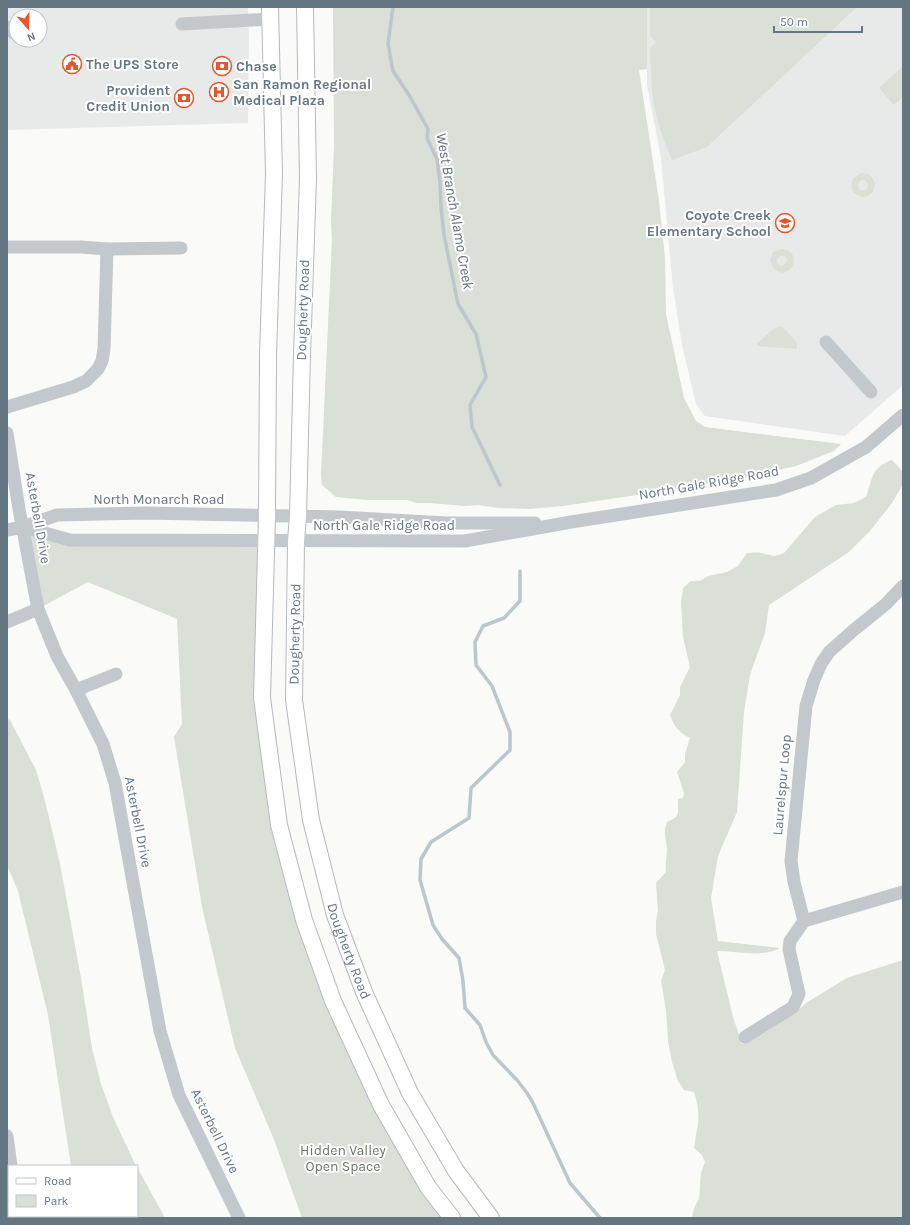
<svg xmlns="http://www.w3.org/2000/svg" width="910" height="1225" font-family="Karla,sans-serif">
<rect width="100%" height="100%" fill="#fafaf8"/>
<!-- built -->
<g fill="#e8e9e9" fill-rule="evenodd">
<path d="M7,7H248L249,39L248,123L7,130ZM16,16H40V40H16Z"/>
<path d="M647,7H903V385L845,436L705,416L696,404L682,345L673,288L661,158L647,85Z"/>
</g>
<!-- green -->
<g fill="#dadfd7" fill-rule="evenodd">
<path d="M333,7H647V69L639,70L659,201L665,258L666,314L684,398L696,421L705,427L841,444L834,451L796,466L730,481L563,506L529,509L498,508L478,505L464,506L431,503H416L407,500H366L336,497L322,485L321,475L332,239L331,221L334,146Z"/>
<path d="M650,7H857L707,147L672,160C667,147 661,135 658,122C651,98 651,72 650,48L656,42L650,35Z"/>
<path d="M903,66V97L894,105L879,88Z"/>
<path d="M861,173C869,173 872,176 875,183L873,192L866,197C854,197 848,188 854,178ZM861,180H865L868,185L866,190H860L858,185Z"/>
<path d="M782,249C793,250 797,259 791,269L782,273L774,269L770,261L773,252ZM780,256C785,255 787,257 787,261L783,266H780L777,262V259Z"/>
<path d="M782,326L797,343V349L758,346L757,344L774,328Z"/>
<path d="M892,460L903,472V484L892,503L870,531L849,552L769,605L765,633L750,675L744,712L737,812L718,856L711,898L718,941L780,948C761,958 738,951 717,951L733,1017L742,1044L790,1015L796,1012L806,1003L847,978L903,960V1218H692L694,1208L699,1199L701,1173L705,1162L702,1155L694,1148C695,1141 696,1135 697,1129C700,1117 698,1103 694,1092L684,1090L678,1081L672,1062L668,1041L666,1010L661,981L665,970L656,934V921L658,911L656,883L666,872C665,864 667,856 667,849C666,839 663,831 667,822C682,816 677,813 678,799L683,798L684,793L677,772L685,762V754L690,738C678,732 674,726 670,715L680,695V687L690,667L683,637L681,602L683,588L691,581H700L708,576L727,572L738,566L747,553C751,553 756,552 761,553C772,555 773,558 784,553L815,517L836,505L854,503L866,497C873,479 870,468 892,460Z"/>
<path d="M23,527L70,540H266L262,698L279,825L333,1001L452,1218H302L273,1137L235,1048L202,907L174,737L182,724L177,619L88,582L38,609Z"/>
<path d="M7,719L10,720L36,770L45,801L60,864L81,978L92,1048L101,1084L113,1117L136,1166H71L48,1015L18,891L7,865Z"/>
<path d="M137,1167L165,1218H25V1216H137Z"/>
</g>
<g fill="none" stroke-linecap="round" stroke-linejoin="round">
<!-- stream -->
<g stroke="#bbc7cb" stroke-width="3.5">
<path d="M393,7L388,44L393,71L409,95L428,129L427,138L437,159L440,182L441,207L444,235L458,304L476,334L486,377L470,405L472,427L500,485"/>
<path d="M520,571V601L504,618L483,626L475,642L476,665L492,686L510,732V750L471,788L469,818L431,842L421,859L420,880L433,925L442,939L459,958L463,981L465,1008L480,1025L486,1042L493,1055L517,1080L527,1093L533,1103L570,1183L600,1218"/>
</g>
<defs>
<g id="major">
<path d="M270,7L274,174L268,354L267,516L262,698L279,825L304,920L333,1001L381,1105L428,1187L452,1218"/>
<path id="s1" d="M305,7L308,179L302,355L298,516L296,541L294,700L311,820L335,915L364,992L410,1093L456,1171L491,1218"/>
</g>
</defs>
<!-- major casing -->
<use href="#major" stroke="#b5babe" stroke-width="18"/>
<!-- minor -->
<g stroke="#c3c8cc" stroke-width="13">
<path d="M182,24L271,19"/>
<path d="M7,27L14,33"/>
<path d="M7,247H81L107,249L181,248"/>
<path d="M826,342L871,392"/>
<path d="M7,407L73,387L86,381L98,369L102,361L104,349L107,249"/>
<path d="M7,433L19,509L38,609L57,656L76,690L103,744L115,783L160,1031L179,1095L239,1218"/>
<path d="M23,527L70,540L465,541L571,522L776,490L811,478L866,447L903,415"/>
<path d="M7,530L23,527L57,515L145,513L339,517L447,523H535"/>
<path d="M903,586L886,604L855,629L829,652L821,664L814,680L806,706L791,861L794,882L804,921L903,892"/>
<path d="M7,622L38,609"/>
<path d="M76,690L116,674"/>
<path d="M745,1037L793,1007L799,994L789,949L790,941L804,921"/>
<path d="M7,1136L11,1166"/>
<path d="M10,1218L11,1216"/>
</g>
<!-- major -->
<use href="#major" stroke="#fff" stroke-width="16"/>
</g>
<!-- icons -->
<defs>
<symbol id="civic-ring" viewBox="-11 -11 22 22"><circle r="9.5" fill="#fff" stroke="#e4572e" stroke-width="1.5"/><path d="M-.6-6.5H3V-4.5H.6V-3L4-1V1h2V6H-6V1h2V-1L-.6-3ZM-1.2 2.5V6h2.4V2.5Z" fill="#e4572e"/></symbol>
<symbol id="bank-ring" viewBox="-11 -11 22 22"><circle r="9.5" fill="#fff" stroke="#e4572e" stroke-width="1.5"/><path d="M-6-4H6V4H-6ZM0-2.3a2.3 2.3 0 1 0 0 4.6a2.3 2.3 0 1 0 0-4.6Z" fill="#e4572e"/></symbol>
<symbol id="hospital-ring" viewBox="-11 -11 22 22"><circle r="9.5" fill="#fff" stroke="#e4572e" stroke-width="1.5"/><path d="M-5-5h3v3.5h4V-5h3V5h-3V1.5h-4V5h-3Z" fill="#e4572e"/></symbol>
<symbol id="school-ring" viewBox="-11 -11 22 22"><circle r="9.5" fill="#fff" stroke="#e4572e" stroke-width="1.5"/><path d="M0-5L7-2L0 1L-7-2ZM-4 1L0 2.5L4 1V4Q0 6-4 4Z" fill="#e4572e"/></symbol>
</defs>
<g fill-rule="evenodd">
<use href="#civic-ring" x="61" y="53" width="22" height="22"/>
<use href="#bank-ring" x="211" y="55" width="22" height="22"/>
<use href="#hospital-ring" x="208" y="81" width="22" height="22"/>
<use href="#bank-ring" x="173" y="87" width="22" height="22"/>
<use href="#school-ring" x="774" y="212" width="22" height="22"/>
</g>
<g text-anchor="middle" dominant-baseline="central" stroke-width="4" stroke-linejoin="round" paint-order="stroke">
<!-- poi labels -->
<g font-size="14" font-weight="bold" fill="#657683" stroke="#fff" text-anchor="start">
<text x="86" y="64">The UPS Store</text>
<text x="236" y="66">Chase</text>
<text x="233" y="84">San Ramon Regional<tspan x="233" dy="16">Medical Plaza</tspan></text>
<text x="170" y="90" text-anchor="end">Provident<tspan x="170" dy="16">Credit Union</tspan></text>
<text x="771" y="215" text-anchor="end">Coyote Creek<tspan x="771" dy="16">Elementary School</tspan></text>
</g>
<!-- street labels -->
<g font-size="14" fill="#657683" stroke="#fff">
<text transform="translate(303 310) rotate(-88)">Dougherty Road</text>
<text transform="translate(709 483) rotate(-10)">North Gale Ridge Road</text>
<text x="159" y="499">North Monarch Road</text>
<text transform="translate(38 518) rotate(80)">Asterbell Drive</text>
<text x="384" y="525">North Gale Ridge Road</text>
<text transform="translate(295 634) rotate(-89)">Dougherty Road</text>
<text transform="translate(782 785) rotate(-85)">Laurelspur Loop</text>
<text transform="translate(138 822) rotate(79)">Asterbell Drive</text>
<text stroke="none"><textPath href="#s1" startOffset="951">Dougherty Road</textPath></text>
<text transform="translate(215 1131) rotate(64)">Asterbell Drive</text>
</g>
<!-- park labels -->
<g font-size="14" fill="#687a64" stroke="#fff">
<text x="343" y="1150">Hidden Valley<tspan x="343" dy="16">Open Space</tspan></text>
</g>
<!-- water labels -->
<g font-size="15" font-style="italic" fill="#60757c" stroke="#fff">
<text transform="translate(455 211) rotate(80)">West Branch Alamo Creek</text>
</g>
</g>
<!-- border -->
<rect width="910" height="1225" fill="none" stroke="#657683" stroke-width="16"/>
<!-- legend -->
<rect x="8" y="1165" width="130" height="52" fill="#ffffff" stroke="#c1c8cd"/>
<rect x="16" y="1178" width="20" height="6" fill="#ffffff" stroke="#c1c8cd"/>
<text x="44" y="1185" font-size="12" fill="#657683">Road</text>
<rect x="16" y="1195" width="20" height="12" fill="#dadfd7" stroke="#c1c8cd"/>
<text x="44" y="1205" font-size="12" fill="#657683">Park</text>
<!-- north arrow -->
<g transform="translate(28 28) rotate(160)"><circle r="19" fill="#ffffff" stroke="#c1c8cd"/>
<path d="M0-3L7 15L0 10L-7 15Z" fill="#e4572e"/>
<text y="-6" font-size="11" font-weight="bold" text-anchor="middle" fill="#657683">N</text>
</g>
<!-- scale -->
<path d="M774 26v6h88v-6" fill="none" stroke="#657683" stroke-width="2"/>
<text x="780" y="26" font-size="12" fill="#657683" stroke="#ffffff" stroke-width="3" paint-order="stroke">50 m</text>
</svg>
